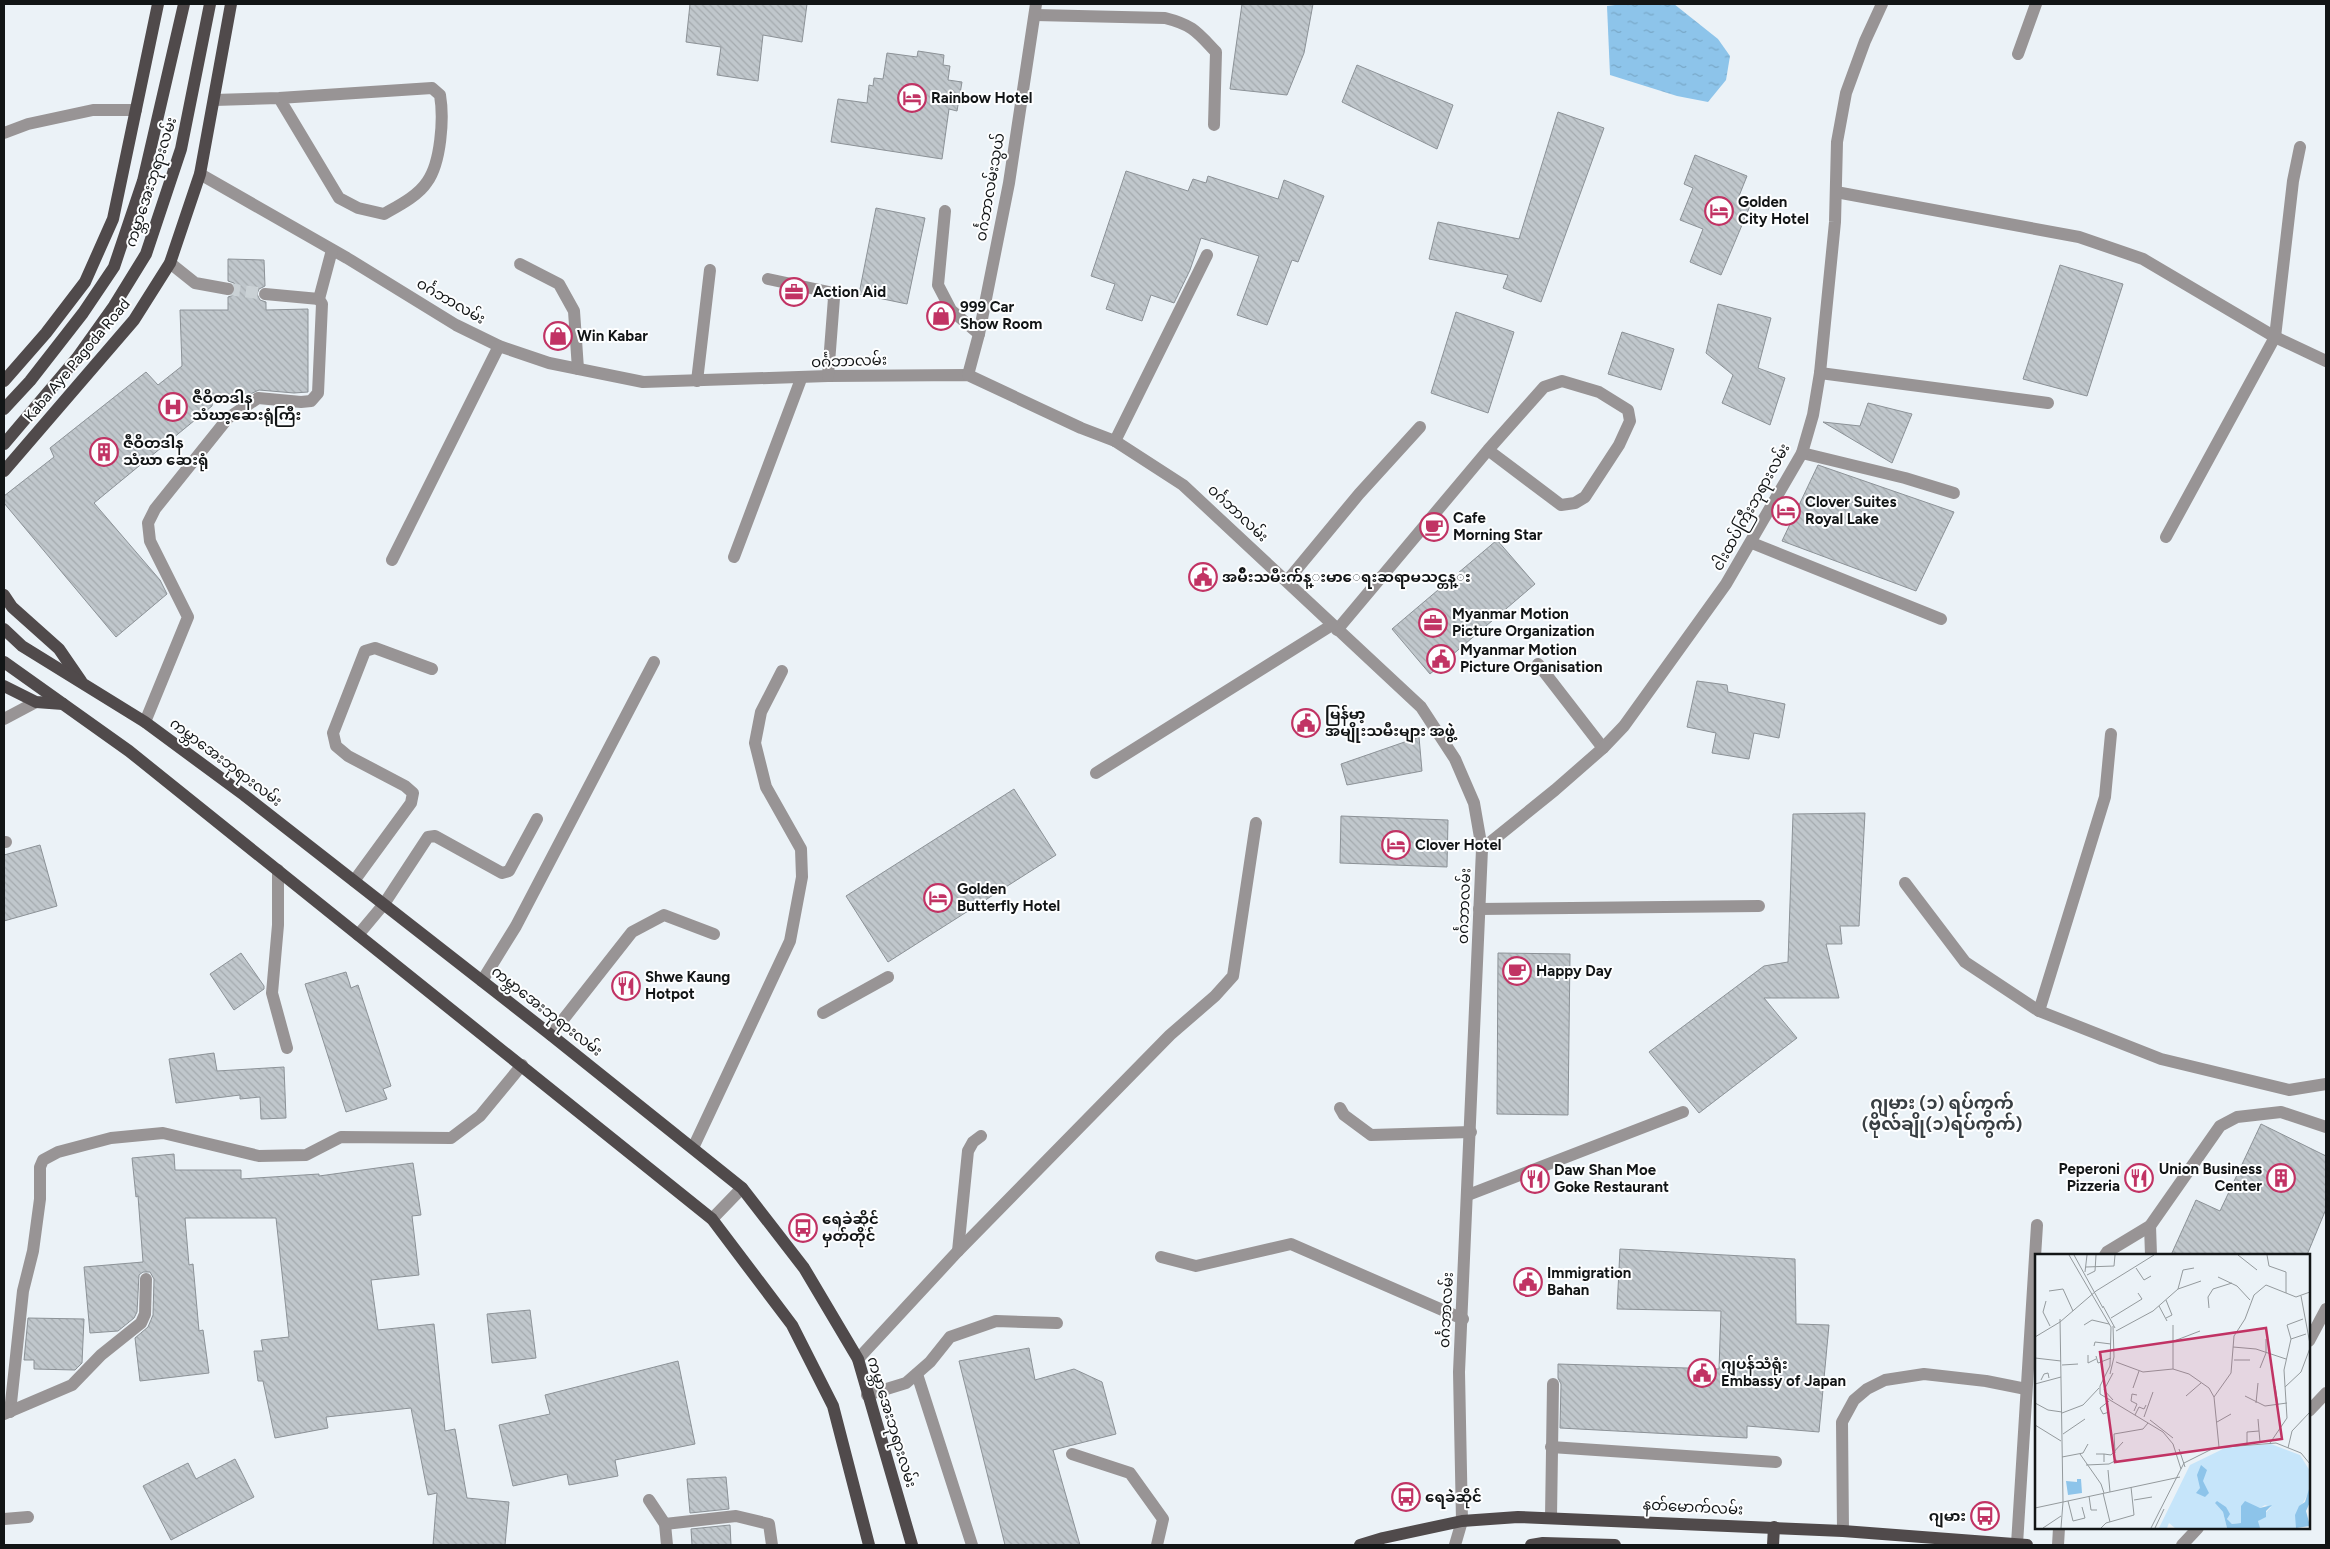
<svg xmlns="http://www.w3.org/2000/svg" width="2330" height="1549" font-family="Figtree,'Noto Sans Myanmar',sans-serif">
<defs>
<pattern id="water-ripples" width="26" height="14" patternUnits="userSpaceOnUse" patternTransform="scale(1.25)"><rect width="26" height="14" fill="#8dc4ea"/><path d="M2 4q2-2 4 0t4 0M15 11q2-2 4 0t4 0" fill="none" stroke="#79a8c8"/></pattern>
<pattern id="building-back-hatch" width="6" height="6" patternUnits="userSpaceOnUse" patternTransform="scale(1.25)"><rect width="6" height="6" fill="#c0c7cc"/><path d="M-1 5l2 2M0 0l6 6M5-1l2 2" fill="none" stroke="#a4aaae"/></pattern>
</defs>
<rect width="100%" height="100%" fill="#ebf2f7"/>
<!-- water -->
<path fill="url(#water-ripples)" d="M1623,4H1674L1718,39L1730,56L1726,80L1708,102L1677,96L1610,75L1607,6Z"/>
<!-- building -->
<g fill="url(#building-back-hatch)" stroke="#8c9297">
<path d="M690,4H807L802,42L763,35L758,81L717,75L721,47L686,42Z"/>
<path d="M1242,4H1313L1304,53L1287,95L1230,89Z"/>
<path d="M918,51L944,55L943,65L950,66L948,80L962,82L957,111L949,109L942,159L831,142L838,99L867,103L869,85L873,86L874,78L883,79L887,53L917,57Z"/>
<path d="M1357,65L1453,105L1437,149L1342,102Z"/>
<path d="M1558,112L1604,128L1541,302L1503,288L1508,275L1429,259L1438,222L1519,239Z"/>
<path d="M1695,155L1747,176L1737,201L1750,206L1721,275L1690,262L1703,229L1680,220L1693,188L1684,184Z"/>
<path d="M1126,171L1188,191L1193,179L1206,183L1208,176L1278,199L1284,180L1324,196L1298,262L1292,260L1267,325L1237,315L1259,256L1201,238L1190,270L1174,303L1151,295L1142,321L1106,309L1115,284L1091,276Z"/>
<path d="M876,208L925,218L907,304L859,294Z"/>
<path d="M228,259L264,260L265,286L259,289L257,294L260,300L266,302V310L308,309V392L294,393L259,390L246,396L213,399L212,406L94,503L160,580L167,594L116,637L4,503V496L54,457L50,448L146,372L158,385L182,366L180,310H228V297L234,295L236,290L234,283L228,281Z"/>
<path d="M2060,265L2123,284L2087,396L2023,379Z"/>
<path d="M1718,304L1771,318L1758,368L1785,378L1770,425L1722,403L1733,375L1706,353Z"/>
<path d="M1456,312L1514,332L1488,413L1431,393Z"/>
<path d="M1622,332L1674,349L1661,390L1608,374Z"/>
<path d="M1868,403L1912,414L1892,463L1823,422L1860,426Z"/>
<path d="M1818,465L1954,512L1916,591L1782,541Z"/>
<path d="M1497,540L1535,584L1430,674L1392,629Z"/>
<path d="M1697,681L1727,685L1728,692L1785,704L1779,738L1754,733L1749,759L1712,753L1716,733L1687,727Z"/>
<path d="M1419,737L1422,771L1347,785L1341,764Z"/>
<path d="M1014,789L1056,855L888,962L846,896Z"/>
<path d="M1865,813L1859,926H1840L1842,944H1826L1839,998H1764L1797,1038L1699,1113L1649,1052L1764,966L1788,962L1793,814Z"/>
<path d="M1341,816L1448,820L1447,867L1340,863Z"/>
<path d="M40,845L57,906L4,921V855Z"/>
<path d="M241,953L264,986V989L234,1010L210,974Z"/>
<path d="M1498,953L1570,954L1568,1115L1497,1114Z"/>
<path d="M346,972L351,988L358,985L391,1086L383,1089L387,1099L346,1112L305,984Z"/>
<path d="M214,1053L217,1071L284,1067L286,1118L261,1119L260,1097L240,1099V1095L176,1103L169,1059Z"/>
<path d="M2261,1124L2326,1156V1209L2307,1255H2171L2196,1200L2220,1211Z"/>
<path d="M174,1154L175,1170H241V1179L319,1174V1176L413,1163L421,1215L412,1216L419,1275L371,1280L378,1330L434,1324L445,1431L455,1429L467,1498L509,1502L505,1545H433L437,1493L428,1495L411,1408L326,1417L328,1428L275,1438L263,1381H258L254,1351H263L261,1340L289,1337L276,1218H185L189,1265L193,1264L199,1331L203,1330L209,1373L140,1381L135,1338L148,1327L153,1315L154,1279L150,1272H143L139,1275L137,1312L134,1318L118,1331L90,1333L84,1267L143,1262L138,1196L136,1197L132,1158Z"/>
<path d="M1620,1249L1795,1259L1796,1324L1829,1325L1819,1432L1747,1426V1438L1560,1428L1561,1384L1558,1378V1364L1719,1369L1721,1311L1617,1309Z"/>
<path d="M530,1310L536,1358L492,1363L487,1314Z"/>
<path d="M28,1318L84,1319L82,1363L75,1370L34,1369V1360H24Z"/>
<path d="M1029,1348L1035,1380L1074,1369L1102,1382L1116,1434L1053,1450L1080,1545H1005L959,1361Z"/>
<path d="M678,1361L695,1444L615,1460L618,1476L569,1485L567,1474L513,1486L499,1425L550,1414L545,1395Z"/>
<path d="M235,1459L254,1497L171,1540L143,1486L188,1463L196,1479Z"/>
<path d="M726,1477L729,1509L690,1513L687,1479Z"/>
<path d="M730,1525L731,1545H692L691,1529Z"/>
</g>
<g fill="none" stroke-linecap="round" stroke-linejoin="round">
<!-- minor-tunnel -->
<path stroke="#cad1d5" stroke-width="12" stroke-dasharray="12 6" stroke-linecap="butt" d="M228,289L265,294"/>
<!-- minor -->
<g stroke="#989495" stroke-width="12">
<path d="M1035,15L1165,18C1193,25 1197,32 1216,52L1214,125"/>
<path d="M2018,54L2036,4"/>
<path d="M214,100L279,98L432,88L440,95C444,118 441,163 427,182C418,196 398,206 384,214L358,208L339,198L279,98"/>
<path d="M4,133L28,124L93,110H136"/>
<path d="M200,174L347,258L456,325L499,346L549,363L643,382L828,376L968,375L1081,428L1115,441L1183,485L1421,707L1455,759L1474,803L1482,849L1459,1372L1462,1521L1455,1545"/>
<path d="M1836,192L2079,237L2143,259L2275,337L2326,361"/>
<path d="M945,211L938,285L951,310L979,334"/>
<path d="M170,263L195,283L228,289"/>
<path d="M520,264L559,284L574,311L578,369"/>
<path d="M768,279L829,292L834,298L828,376"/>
<path d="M265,294L319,299"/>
<path d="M1820,373L2048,403"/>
<path d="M968,375L979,334L1009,183L1036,4"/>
<path d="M697,381L710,270"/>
<path d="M1115,441L1207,255"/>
<path d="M1802,453L1905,478L1954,493"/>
<path d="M2166,537L2275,337L2293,181L2300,147"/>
<path d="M1752,543L1941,619"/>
<path d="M734,557L801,379"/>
<path d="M392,560L499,346"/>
<path d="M1287,581L1359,494L1420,427"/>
<path d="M1337,630L1488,450L1544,387L1562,381L1599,392L1628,410L1630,421L1619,445L1585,497L1575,503L1561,505L1488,450"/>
<path d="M1538,664L1603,748"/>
<path d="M4,719L36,702"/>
<path d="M145,722L188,617L150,541L148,523L155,509L228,418L258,398L301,402L311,401L318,393L322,304L319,299L332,250"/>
<path d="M1096,773L1332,625"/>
<path d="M4,842H6"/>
<path d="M1482,849L1555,790L1603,748L1624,726L1726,584L1802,453L1813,415L1820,373L1835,222L1837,142L1846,93L1865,41L1882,4"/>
<path d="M278,870V925L272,993L287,1048"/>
<path d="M354,881L411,803L413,793L405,786L348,756L336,746L333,733L365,651L375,648L432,669"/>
<path d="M1905,883L1965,962L2039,1011L2161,1059L2289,1090L2326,1084"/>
<path d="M1479,909L1759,906"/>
<path d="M358,935L384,904L428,837L435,836L502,873L509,871L537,819"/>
<path d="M482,981L516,926L654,662"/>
<path d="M2039,1011L2105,797L2111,734"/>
<path d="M823,1013L888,977"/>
<path d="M551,1035L632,932L664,915L714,934"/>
<path d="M1340,1108L1344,1115L1371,1135L1471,1132"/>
<path d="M693,1148L790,941L802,877L801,849L766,787L755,743L761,712L782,671"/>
<path d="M1468,1195L1683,1112"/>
<path d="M712,1219L742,1188"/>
<path d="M2150,1226L2151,1255"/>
<path d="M958,1251L968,1151L973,1142L981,1136"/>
<path d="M2105,1255L2107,1252L2150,1226L2220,1126L2237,1117L2281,1112L2326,1127"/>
<path d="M1161,1257L1196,1266L1291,1244L1463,1319"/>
<path d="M2309,1341L2326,1309"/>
<path d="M858,1359L958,1251L1170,1035L1215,996L1233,976L1256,823"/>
<path d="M917,1374L972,1545"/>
<path d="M867,1395L906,1383L930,1362L950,1337L996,1321L1057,1323"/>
<path d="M2309,1411L2326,1393"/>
<path d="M10,1412L23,1291L33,1251L40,1199V1167L43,1160L58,1152L111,1138L163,1133L259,1156L306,1155L341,1137L451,1138L480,1116L522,1065"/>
<path d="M4,1414L72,1385L101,1355L141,1323L145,1314L146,1279"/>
<path d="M1551,1447L1776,1462"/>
<path d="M1072,1454L1130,1473L1163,1519L1157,1545"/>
<path d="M649,1500L665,1524L667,1545"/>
<path d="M1551,1517L1553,1384"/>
<path d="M4,1519L28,1517"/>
<path d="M665,1524L736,1516L769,1524L772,1545"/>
<path d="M1843,1531L1842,1422L1854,1400L1867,1389L1885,1380L1924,1374L1986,1381L2026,1389"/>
<path d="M2017,1544L2037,1225"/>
<path d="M2058,1545L2059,1528"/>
<path d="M2182,1545L2198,1528"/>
</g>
<!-- major -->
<g stroke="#504a4b" stroke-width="12">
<path d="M4,381L46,333L85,282L113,219L158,4"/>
<path d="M4,409L30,381L83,313L114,267L143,181L184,4"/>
<path d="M4,444L77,358L114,306L146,254L181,149L210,4"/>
<path d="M4,471L134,320L170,263L200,174L231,4"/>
<path d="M4,595L12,607L59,649L81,681"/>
<path d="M4,629L22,646L145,722L244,795L551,1035L742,1188L804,1268L858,1359L912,1545"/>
<path d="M4,662L63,704"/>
<path d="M4,686L36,702L63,704L129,751L712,1219L792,1325L833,1406L869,1545"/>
<path d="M1360,1545L1383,1538L1462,1521L1518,1517L1843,1531L2027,1545"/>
<path d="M1531,1545L1543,1543L1615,1545"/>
<path d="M1773,1545L1774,1527"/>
</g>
</g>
<!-- icons -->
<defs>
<symbol id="hotel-ring" viewBox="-11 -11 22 22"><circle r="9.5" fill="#fdfeff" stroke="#c13364" stroke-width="1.5"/><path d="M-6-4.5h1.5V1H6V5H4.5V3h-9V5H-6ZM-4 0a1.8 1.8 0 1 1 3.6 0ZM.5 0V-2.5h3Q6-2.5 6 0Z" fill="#c13364"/></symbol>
<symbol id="office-ring" viewBox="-11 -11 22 22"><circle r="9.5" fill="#fdfeff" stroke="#c13364" stroke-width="1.5"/><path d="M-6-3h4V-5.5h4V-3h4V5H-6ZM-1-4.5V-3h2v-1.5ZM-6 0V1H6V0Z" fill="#c13364"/></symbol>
<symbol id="shop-ring" viewBox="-11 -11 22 22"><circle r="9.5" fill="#fdfeff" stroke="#c13364" stroke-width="1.5"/><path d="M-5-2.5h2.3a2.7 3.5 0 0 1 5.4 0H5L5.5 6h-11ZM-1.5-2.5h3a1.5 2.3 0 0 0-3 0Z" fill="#c13364"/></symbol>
<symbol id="hospital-ring" viewBox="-11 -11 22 22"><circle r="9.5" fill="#fdfeff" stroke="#c13364" stroke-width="1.5"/><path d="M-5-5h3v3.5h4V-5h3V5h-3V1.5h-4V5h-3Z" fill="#c13364"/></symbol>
<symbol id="building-ring" viewBox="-11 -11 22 22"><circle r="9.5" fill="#fdfeff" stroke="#c13364" stroke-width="1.5"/><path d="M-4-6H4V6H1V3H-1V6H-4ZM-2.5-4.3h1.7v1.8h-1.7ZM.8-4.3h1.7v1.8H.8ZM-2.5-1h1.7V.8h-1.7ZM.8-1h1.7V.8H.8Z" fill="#c13364"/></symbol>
<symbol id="cafe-ring" viewBox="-11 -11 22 22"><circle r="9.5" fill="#fdfeff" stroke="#c13364" stroke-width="1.5"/><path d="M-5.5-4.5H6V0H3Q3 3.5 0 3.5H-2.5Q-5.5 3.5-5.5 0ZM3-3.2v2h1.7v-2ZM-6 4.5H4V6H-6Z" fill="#c13364"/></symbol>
<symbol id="civic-ring" viewBox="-11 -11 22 22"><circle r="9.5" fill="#fdfeff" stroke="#c13364" stroke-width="1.5"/><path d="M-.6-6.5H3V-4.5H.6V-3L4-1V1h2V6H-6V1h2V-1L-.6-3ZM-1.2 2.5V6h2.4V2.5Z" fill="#c13364"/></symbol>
<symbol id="restaurant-ring" viewBox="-11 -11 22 22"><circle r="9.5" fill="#fdfeff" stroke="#c13364" stroke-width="1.5"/><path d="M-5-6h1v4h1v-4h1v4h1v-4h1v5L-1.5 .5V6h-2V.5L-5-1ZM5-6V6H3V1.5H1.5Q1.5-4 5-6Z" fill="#c13364"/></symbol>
<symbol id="bus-ring" viewBox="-11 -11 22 22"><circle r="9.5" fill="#fdfeff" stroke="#c13364" stroke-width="1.5"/><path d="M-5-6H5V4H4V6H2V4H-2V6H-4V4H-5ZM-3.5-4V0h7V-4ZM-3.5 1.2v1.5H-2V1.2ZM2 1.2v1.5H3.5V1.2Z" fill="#c13364"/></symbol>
</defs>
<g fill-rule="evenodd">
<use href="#hotel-ring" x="896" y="82" width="32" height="32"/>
<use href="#hotel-ring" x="1703" y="195" width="32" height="32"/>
<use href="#office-ring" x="778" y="276" width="32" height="32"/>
<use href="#shop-ring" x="925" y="300" width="32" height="32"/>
<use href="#shop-ring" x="542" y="320" width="32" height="32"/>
<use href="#hospital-ring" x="157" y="391" width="32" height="32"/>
<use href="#building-ring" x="88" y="436" width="32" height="32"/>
<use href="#hotel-ring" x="1770" y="495" width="32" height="32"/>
<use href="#cafe-ring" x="1418" y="511" width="32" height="32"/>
<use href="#civic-ring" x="1187" y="561" width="32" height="32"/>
<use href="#office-ring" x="1417" y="607" width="32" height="32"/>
<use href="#civic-ring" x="1425" y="643" width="32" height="32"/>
<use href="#civic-ring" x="1290" y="707" width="32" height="32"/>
<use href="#hotel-ring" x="1380" y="829" width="32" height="32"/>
<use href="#hotel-ring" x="922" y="882" width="32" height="32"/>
<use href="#cafe-ring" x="1501" y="955" width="32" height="32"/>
<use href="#restaurant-ring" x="610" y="970" width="32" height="32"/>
<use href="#restaurant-ring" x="2123" y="1162" width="32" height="32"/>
<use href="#building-ring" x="2265" y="1162" width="32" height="32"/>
<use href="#restaurant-ring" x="1519" y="1163" width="32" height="32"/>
<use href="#bus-ring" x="787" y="1212" width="32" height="32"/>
<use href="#civic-ring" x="1512" y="1266" width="32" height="32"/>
<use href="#civic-ring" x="1686" y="1357" width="32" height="32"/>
<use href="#bus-ring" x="1390" y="1481" width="32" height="32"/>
<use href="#bus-ring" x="1969" y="1500" width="32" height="32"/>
</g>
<g text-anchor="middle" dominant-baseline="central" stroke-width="4" stroke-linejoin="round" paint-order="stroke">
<!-- poi labels -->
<g font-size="15" font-weight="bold" fill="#121516" stroke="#fdfeff" text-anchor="start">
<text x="931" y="98">Rainbow Hotel</text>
<text x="1738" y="202">Golden<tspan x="1738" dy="17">City Hotel</tspan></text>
<text x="813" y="292">Action Aid</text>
<text x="960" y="307">999 Car<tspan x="960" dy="17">Show Room</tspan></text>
<text x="577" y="336">Win Kabar</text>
<text x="192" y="398">ဇီဝိတဒါန<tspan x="192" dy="17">သံဃာ့ဆေးရုံကြီး</tspan></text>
<text x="123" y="443">ဇီဝိတဒါန<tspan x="123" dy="17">သံဃာ ဆေးရုံ</tspan></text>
<text x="1805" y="502">Clover Suites<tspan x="1805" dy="17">Royal Lake</tspan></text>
<text x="1453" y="518">Cafe<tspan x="1453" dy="17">Morning Star</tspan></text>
<text x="1222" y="577">အမ်ိဳးသမီးက်န္းမာေရးဆရာမသင္တန္း</text>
<text x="1452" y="614">Myanmar Motion<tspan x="1452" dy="17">Picture Organization</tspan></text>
<text x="1460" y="650">Myanmar Motion<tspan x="1460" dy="17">Picture Organisation</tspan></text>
<text x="1325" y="714">မြန်မာ့<tspan x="1325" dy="17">အမျိုးသမီးများ အဖွဲ့</tspan></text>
<text x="1415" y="845">Clover Hotel</text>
<text x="957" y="889">Golden<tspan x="957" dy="17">Butterfly Hotel</tspan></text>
<text x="1536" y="971">Happy Day</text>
<text x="645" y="977">Shwe Kaung<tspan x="645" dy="17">Hotpot</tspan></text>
<text x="2120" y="1169" text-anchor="end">Peperoni<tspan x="2120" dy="17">Pizzeria</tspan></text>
<text x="2262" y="1169" text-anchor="end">Union Business<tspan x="2262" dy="17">Center</tspan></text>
<text x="1554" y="1170">Daw Shan Moe<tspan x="1554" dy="17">Goke Restaurant</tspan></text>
<text x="822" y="1219">ရေခဲဆိုင်<tspan x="822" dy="17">မှတ်တိုင်</tspan></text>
<text x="1547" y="1273">Immigration<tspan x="1547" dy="17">Bahan</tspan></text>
<text x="1721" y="1364">ဂျပန်သံရုံး<tspan x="1721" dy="17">Embassy of Japan</tspan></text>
<text x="1425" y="1497">ရေခဲဆိုင်</text>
<text x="1966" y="1516" text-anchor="end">ဂျမား</text>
</g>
<!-- street labels -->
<g font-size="15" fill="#121516" stroke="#fdfeff">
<text transform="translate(151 182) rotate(-72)">ကမ္ဘာအေးဘုရားလမ်း</text>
<text transform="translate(990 187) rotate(-80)">ဝင်္ဂဘာလမ်းသွယ်</text>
<text transform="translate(451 301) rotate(30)">ဝင်္ဂဘာလမ်း</text>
<text transform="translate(77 360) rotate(-50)">Kaba Aye Pagoda Road</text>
<text transform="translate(849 361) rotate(-2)">ဝင်္ဂဘာလမ်း</text>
<text transform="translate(1751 507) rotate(-61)">ငါးထပ်ကြီးဘုရားလမ်း</text>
<text transform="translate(1238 513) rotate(43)">ဝင်္ဂဘာလမ်း</text>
<text transform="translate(226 762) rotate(37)">ကမ္ဘာအေးဘုရားလမ်း</text>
<text transform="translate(1464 906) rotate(-88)">ဝင်္ဂဘာလမ်း</text>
<text transform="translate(547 1011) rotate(38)">ကမ္ဘာအေးဘုရားလမ်း</text>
<text transform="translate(1446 1310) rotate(-87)">ဝင်္ဂဘာလမ်း</text>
<text transform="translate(892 1422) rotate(73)">ကမ္ဘာအေးဘုရားလမ်း</text>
<text transform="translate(1693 1507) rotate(3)">နတ်မောက်လမ်း</text>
</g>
<!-- quarter labels -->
<g font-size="18" font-weight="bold" fill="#393f43" stroke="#fdfeff">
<text x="1942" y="1103">ဂျမား (၁) ရပ်ကွက်<tspan x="1942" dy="21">(ဗိုလ်ချို(၁)ရပ်ကွက်)</tspan></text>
</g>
</g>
<!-- overview -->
<g transform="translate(2035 1254)">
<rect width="275" height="275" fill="#ebf2f7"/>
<path d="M236,190L265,201L275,217L274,238L261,261V274H224L223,267L236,253L230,251L225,254L206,252V269L197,270L193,267L190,256L180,249L188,258L192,274H140L134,269L132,274H124L155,211L190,194Z" fill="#c6e5fa"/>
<path d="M166,211L172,216L168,227L174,239L170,243L161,239L165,234L162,221ZM42,225H46L47,239L33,241L31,227L42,228ZM275,232V248L271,257L275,272L261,274L260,261L264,252L270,248ZM182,247L191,253L195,260L192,265L197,270L206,269V252L210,247L225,254L237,251L231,257V263L223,267L225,274H192L188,258L180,249Z" fill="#8dc4ea"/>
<path fill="none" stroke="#949a9d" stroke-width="1" d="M34,1L76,73L75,112L65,132V140L128,178L138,190L146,215M39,1L68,54M203,1L222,16M232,1L234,12L251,18V39M51,13L79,12L80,1M101,14L109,26L116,22M50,18L52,1M52,21L60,17L61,1M183,23L202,32L215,46M143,35L148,16L159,14M14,37L28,35L38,57M266,42L275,90M11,47L8,58L15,72M68,52L80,74M124,52L132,67M174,54L173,43L178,35L197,29M76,64L107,45L103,39M131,64L137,61L131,46M25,65L28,248L26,274M49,71L57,66L74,70M81,77L118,57L143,35L166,27M0,83L25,68L61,37L119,1M256,85L252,71L268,65M256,85L271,80M139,87L165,77M59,92L60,88L76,90M198,93L221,95L251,105M53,101V109L61,105M61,102L63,109L76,104M0,104L26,107M199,106H215M81,108L108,118L138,115L154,120L174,134L179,143L184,193M27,111L43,110M225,114L231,99V85M138,115V71M75,120L79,103L78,72M6,126L9,120L13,119L14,124M0,130L26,123M240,132L243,151M250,133L266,118L275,94M98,134L104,117M151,142L166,129M210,142L230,152L252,149M179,143L196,119L199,82L210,65L219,41L231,31L261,43L275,38M78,146L69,136L78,119M0,149L13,156L27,158M221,149L223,129M99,157L102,150L96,147L97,140L102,141M74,158L68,160L65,154L74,147M27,159L48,151L64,134M100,161L104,153L109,155L111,151M109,163L118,138M223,165L225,188M115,166L138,184M182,168L196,160M0,171L26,187M28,180L50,165M212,189V178L224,177M235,189L252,164L249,116L256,85M253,194L257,177L275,158M144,195L150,213M80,199L79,180L108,175L113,169M45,200L66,230L69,239M61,200H69V208M69,200L76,201L88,188M27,203L48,199L53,190M51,211L74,210L82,206M73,216L75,238M68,239L75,268M54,242L56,256H62M99,246L117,243M33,247L38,267L50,264L47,253M0,254L145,223M8,274L26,262M66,274L71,269L99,261L96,233M116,274L149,209L179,194L241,189L266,199L275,210M120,274L129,255"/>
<path fill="#c13364" fill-opacity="0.15" stroke="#c13364" stroke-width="2.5" d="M231,74L247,185L80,208L65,98Z"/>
<rect width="275" height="275" fill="none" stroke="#121516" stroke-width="2.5"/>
</g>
<!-- border -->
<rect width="2330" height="1549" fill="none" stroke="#121516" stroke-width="10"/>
</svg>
